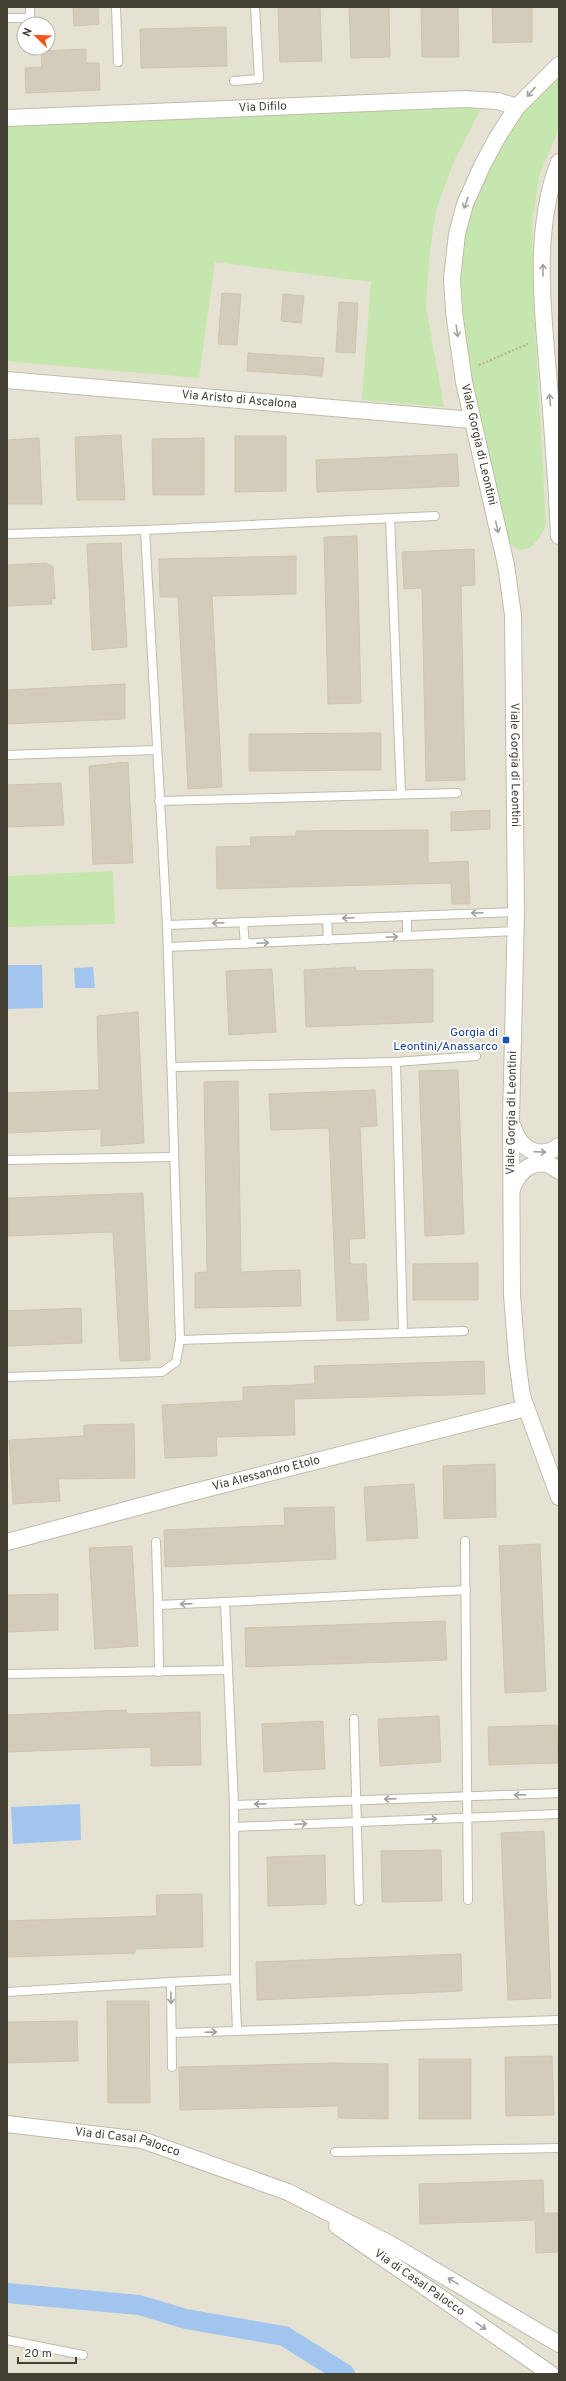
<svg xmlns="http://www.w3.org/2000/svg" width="566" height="2381" font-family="Overpass,sans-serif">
<rect width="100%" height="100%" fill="#f2efe4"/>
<!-- residential -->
<path fill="#e6e2d3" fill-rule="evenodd" d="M7,7H559V2374H7ZM24,24H48V48H24Z"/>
<!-- green -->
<g fill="#c5e6ad">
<path d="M559,69V128L540,173L532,221L533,293L546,524C542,536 528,560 512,545C508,542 506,535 503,531L475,404L462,329L457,271L464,228L489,160L530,97Z"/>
<path d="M475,103L482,107L454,161L436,210L429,258L426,307L444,407L362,400L371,282L215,262L199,378L7,361V122Z"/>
<path d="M113,871L115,924L7,927V876Z"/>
</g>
<!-- water -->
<g fill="#a1c5ee">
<path d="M7,965H42L43,1008L7,1009Z"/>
<path d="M93,967L95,988H75L74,968Z"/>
<path d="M80,1804L81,1840L13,1844L11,1807Z"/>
</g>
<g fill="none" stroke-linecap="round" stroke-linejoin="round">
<!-- canal -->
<path stroke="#a1c5ee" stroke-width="20" d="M7,2293L139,2305L186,2319L284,2336L345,2374"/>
</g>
<!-- building -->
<g fill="#d3ccba" stroke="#cec5ae">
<path d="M73,7H98L99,24L74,26Z"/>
<path d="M278,7H320L322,61L280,62Z"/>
<path d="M349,7H389L390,57L351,58Z"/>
<path d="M421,7H458L459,57H422Z"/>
<path d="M492,7H532V42L493,43Z"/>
<path d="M226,27L227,66L141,68L140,29Z"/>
<path d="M86,49V63H99L100,90L26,93L25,68L42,67L41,51Z"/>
<path d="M222,293L241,294L237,345L218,344Z"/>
<path d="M283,294L304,296L301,323L281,321Z"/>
<path d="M339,302L358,303L355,353L336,352Z"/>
<path d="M248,353L324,358L322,376L247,371Z"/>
<path d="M121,435L125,500H77L75,437Z"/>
<path d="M235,436H286V491L235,492Z"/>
<path d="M39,438L42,504H7V440Z"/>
<path d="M204,438V495H153L152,439Z"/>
<path d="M457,454L459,486L317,492L316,460Z"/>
<path d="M357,536L361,703L328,704L324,537Z"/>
<path d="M121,543L127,647L92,650L87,544Z"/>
<path d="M474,549L475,585L461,586L465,780L426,781L422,588L404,589L402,552Z"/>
<path d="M296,556V594L212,596L222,787L188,789L178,597H160L159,559Z"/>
<path d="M46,563L53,567L55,599H51L52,604L7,606V565Z"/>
<path d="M125,684V719L7,724V690Z"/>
<path d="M381,733V770L249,771V734Z"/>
<path d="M128,762L133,863L93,864L89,766Z"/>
<path d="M61,783L64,825L7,827V785Z"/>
<path d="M490,810V829L451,831V812Z"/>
<path d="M428,830V863L468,861L470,904H452L451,883L217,889L216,847L251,846L250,837L296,836V831Z"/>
<path d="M355,967L356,971L433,969V1022L306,1027L304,970Z"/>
<path d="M272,969L276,1032L229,1035L226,971Z"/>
<path d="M138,1012L144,1143L101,1146V1129L7,1133V1093L99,1090L97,1016Z"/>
<path d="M458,1070L464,1234L425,1236L419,1071Z"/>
<path d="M238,1081L241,1272L300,1270L301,1306L195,1308V1273L207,1272L204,1082Z"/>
<path d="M375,1090L377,1126L360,1127L365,1238L349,1239L350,1264H366L369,1320L337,1321L329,1128L271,1130L269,1094Z"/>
<path d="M143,1193L150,1360L120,1361L113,1232L8,1236V1198Z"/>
<path d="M478,1263V1300H413V1264Z"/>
<path d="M81,1308L82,1343L7,1346V1311Z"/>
<path d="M484,1361L485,1394L294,1399L295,1435L216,1437L217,1456L165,1458L162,1405L243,1401V1387L315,1384L314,1366Z"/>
<path d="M134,1424L135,1478L58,1479L60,1501L13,1504L9,1440L84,1436V1425Z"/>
<path d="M495,1464L496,1517L444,1519L443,1466Z"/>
<path d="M414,1484L418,1538L367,1541L364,1487Z"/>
<path d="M334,1507L336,1559L165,1567L164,1530L285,1525L284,1508Z"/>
<path d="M540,1544L546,1691L505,1693L499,1546Z"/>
<path d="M132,1546L138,1646L95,1649L89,1548Z"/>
<path d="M58,1594V1630L7,1632V1595Z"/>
<path d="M445,1621L447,1660L246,1667L245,1628Z"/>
<path d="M126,1710L127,1714L200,1712L201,1765L151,1766V1747L7,1752V1715Z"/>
<path d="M439,1716L441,1762L380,1766L378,1719Z"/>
<path d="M323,1721L325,1769L264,1772L262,1724Z"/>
<path d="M557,1725L558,1763L489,1765L488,1727Z"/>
<path d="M544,1831L551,1998L508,2000L501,1833Z"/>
<path d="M441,1850L442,1901L382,1902L381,1851Z"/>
<path d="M325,1855L326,1904L268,1906L267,1857Z"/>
<path d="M202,1894L203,1947L135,1949V1953L7,1957V1921L157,1916L156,1895Z"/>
<path d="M461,1954L462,1991L257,2000L256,1962Z"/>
<path d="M107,2001H149L150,2103H108Z"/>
<path d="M77,2021L78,2061L7,2063V2022Z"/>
<path d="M552,2056L554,2115L506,2116L505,2057Z"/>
<rect x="419" y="2059" width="52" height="60"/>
<path d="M334,2063L388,2064V2119L338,2118V2106L180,2110L179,2067Z"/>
<path d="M543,2180L544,2213H559V2252L536,2253L535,2220L420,2224L419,2184Z"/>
</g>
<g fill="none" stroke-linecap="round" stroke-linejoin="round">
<defs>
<g id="service">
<path d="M116,7L118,62"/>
<path d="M7,18H30V7"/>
<path d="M234,81L259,79L255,7"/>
<path d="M390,518L401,794"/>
<path d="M145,530L167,925L180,1340"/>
<path d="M7,534L145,530L435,516"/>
<path d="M7,755L156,750"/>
<path d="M159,801L457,793"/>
<path d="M407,916V936"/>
<path d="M327,919L328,940"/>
<path d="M243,922L245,944"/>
<path d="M167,925L516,912"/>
<path d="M168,947L516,931"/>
<path d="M396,1062L403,1332"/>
<path d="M172,1067L396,1062L476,1056"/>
<path d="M7,1160L173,1157"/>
<path d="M7,1377L162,1372L176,1362L180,1340L464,1331"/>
<path d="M465,1541L468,1900"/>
<path d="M156,1542L158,1605"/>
<path d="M159,1672L158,1605L225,1602"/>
<path d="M7,1674L227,1670"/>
<path d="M354,1719L359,1901"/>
<path d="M234,1805L559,1793"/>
<path d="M234,1827L559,1814"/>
<path d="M235,1979L234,1805L225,1602L466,1590"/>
<path d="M7,1992L171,1982"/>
<path d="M237,2031L559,2020"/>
<path d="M172,2067L171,1982L235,1979L237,2031L172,2033"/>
<path d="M335,2152L559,2148"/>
<path d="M7,2340L83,2355"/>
</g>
<g id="minor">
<path id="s1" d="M559,65L517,107L497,138L482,166L465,204L457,234L452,279L454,312L464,382L506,565L513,615L516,912L511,1119L512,1295L517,1359L522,1396L559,1497"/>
<path id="s2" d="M7,118L465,99L498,101L517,107"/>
<path d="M559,162C532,232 543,312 549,385C553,435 557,486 559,536"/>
<path id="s3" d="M7,380L472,420"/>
<path d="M513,1127C519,1148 539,1161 559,1146"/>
<path d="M512,1189C519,1168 540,1154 559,1171"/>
<path id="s4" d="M7,1542L182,1495L526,1408"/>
<path id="s5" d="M7,2124L142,2140L288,2192L390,2244L559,2344"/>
<path id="s6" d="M337,2226L551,2374"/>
</g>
</defs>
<!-- service casing -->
<use href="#service" stroke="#c0bbaa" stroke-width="10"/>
<!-- minor casing -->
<use href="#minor" stroke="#c0bbaa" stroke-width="18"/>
<!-- path -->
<path stroke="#beb699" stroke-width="2.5" stroke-dasharray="2 2" stroke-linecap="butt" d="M479,365L528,344"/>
<!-- service -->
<use href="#service" stroke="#fff" stroke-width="8"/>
<!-- minor -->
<use href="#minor" stroke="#fff" stroke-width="16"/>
</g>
<!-- one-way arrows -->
<defs><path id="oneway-shaft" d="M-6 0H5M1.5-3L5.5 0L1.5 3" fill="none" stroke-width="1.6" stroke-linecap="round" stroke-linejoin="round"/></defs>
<g stroke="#a2a09a">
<use href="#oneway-shaft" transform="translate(531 92) rotate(131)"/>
<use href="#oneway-shaft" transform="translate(466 203) rotate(110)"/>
<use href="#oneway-shaft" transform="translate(543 270) rotate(-90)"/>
<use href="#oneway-shaft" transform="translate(457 331) rotate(82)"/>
<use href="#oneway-shaft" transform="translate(550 400) rotate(-95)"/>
<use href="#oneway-shaft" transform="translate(497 527) rotate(77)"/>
<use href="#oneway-shaft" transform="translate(477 913) rotate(178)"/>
<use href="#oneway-shaft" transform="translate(348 918) rotate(178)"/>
<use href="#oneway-shaft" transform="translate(218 923) rotate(178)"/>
<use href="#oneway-shaft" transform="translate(392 937) rotate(-3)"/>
<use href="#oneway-shaft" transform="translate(263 943) rotate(-3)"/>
<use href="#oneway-shaft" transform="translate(540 1152) rotate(2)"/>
<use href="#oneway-shaft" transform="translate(186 1604) rotate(178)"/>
<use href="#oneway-shaft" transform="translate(520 1795) rotate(178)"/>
<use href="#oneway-shaft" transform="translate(390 1799) rotate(178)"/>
<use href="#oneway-shaft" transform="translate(260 1804) rotate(178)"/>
<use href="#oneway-shaft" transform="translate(431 1819) rotate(-2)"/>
<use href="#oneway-shaft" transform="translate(301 1824) rotate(-3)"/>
<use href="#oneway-shaft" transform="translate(171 1998) rotate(89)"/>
<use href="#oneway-shaft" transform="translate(211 2032) rotate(-2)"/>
<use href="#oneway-shaft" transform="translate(453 2281) rotate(-149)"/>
<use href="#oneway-shaft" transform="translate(481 2326) rotate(35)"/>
</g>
<!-- markers -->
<rect fill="#1a4fb4" stroke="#fff" stroke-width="1.5" x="502" y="1036" width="8" height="8" rx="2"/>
<g text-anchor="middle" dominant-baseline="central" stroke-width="3.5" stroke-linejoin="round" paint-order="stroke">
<!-- street labels -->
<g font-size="12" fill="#444034" stroke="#fff">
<text stroke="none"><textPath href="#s2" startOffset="256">Via Difilo</textPath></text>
<text stroke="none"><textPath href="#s3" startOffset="233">Via Aristo di Ascalona</textPath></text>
<text stroke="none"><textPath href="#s1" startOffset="414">Viale Gorgia di Leontini</textPath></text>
<text stroke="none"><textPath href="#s1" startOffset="738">Viale Gorgia di Leontini</textPath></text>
<text transform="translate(512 1113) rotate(-89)">Viale Gorgia di Leontini</text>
<text stroke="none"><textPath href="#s4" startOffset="268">Via Alessandro Etolo</textPath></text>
<text stroke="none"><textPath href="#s5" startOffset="122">Via di Casal Palocco</textPath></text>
<text stroke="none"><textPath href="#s6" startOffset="100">Via di Casal Palocco</textPath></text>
</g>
<!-- transit labels -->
<g font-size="12" fill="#164399" stroke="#fff" text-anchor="end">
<text x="498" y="1033">Gorgia di<tspan x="498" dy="14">Leontini/Anassarco</tspan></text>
</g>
</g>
<!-- border -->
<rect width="566" height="2381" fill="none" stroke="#444034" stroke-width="16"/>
<!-- north arrow -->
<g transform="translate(36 36) rotate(293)"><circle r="19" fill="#ffffff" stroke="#b4b3ae"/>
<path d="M0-3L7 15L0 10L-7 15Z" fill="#f55518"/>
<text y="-6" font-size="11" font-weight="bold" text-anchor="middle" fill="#444034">N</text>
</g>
<!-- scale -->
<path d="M18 2357v6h58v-6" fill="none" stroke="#444034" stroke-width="2"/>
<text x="24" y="2357" font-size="12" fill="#444034" stroke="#ffffff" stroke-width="3" paint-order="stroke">20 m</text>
</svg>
